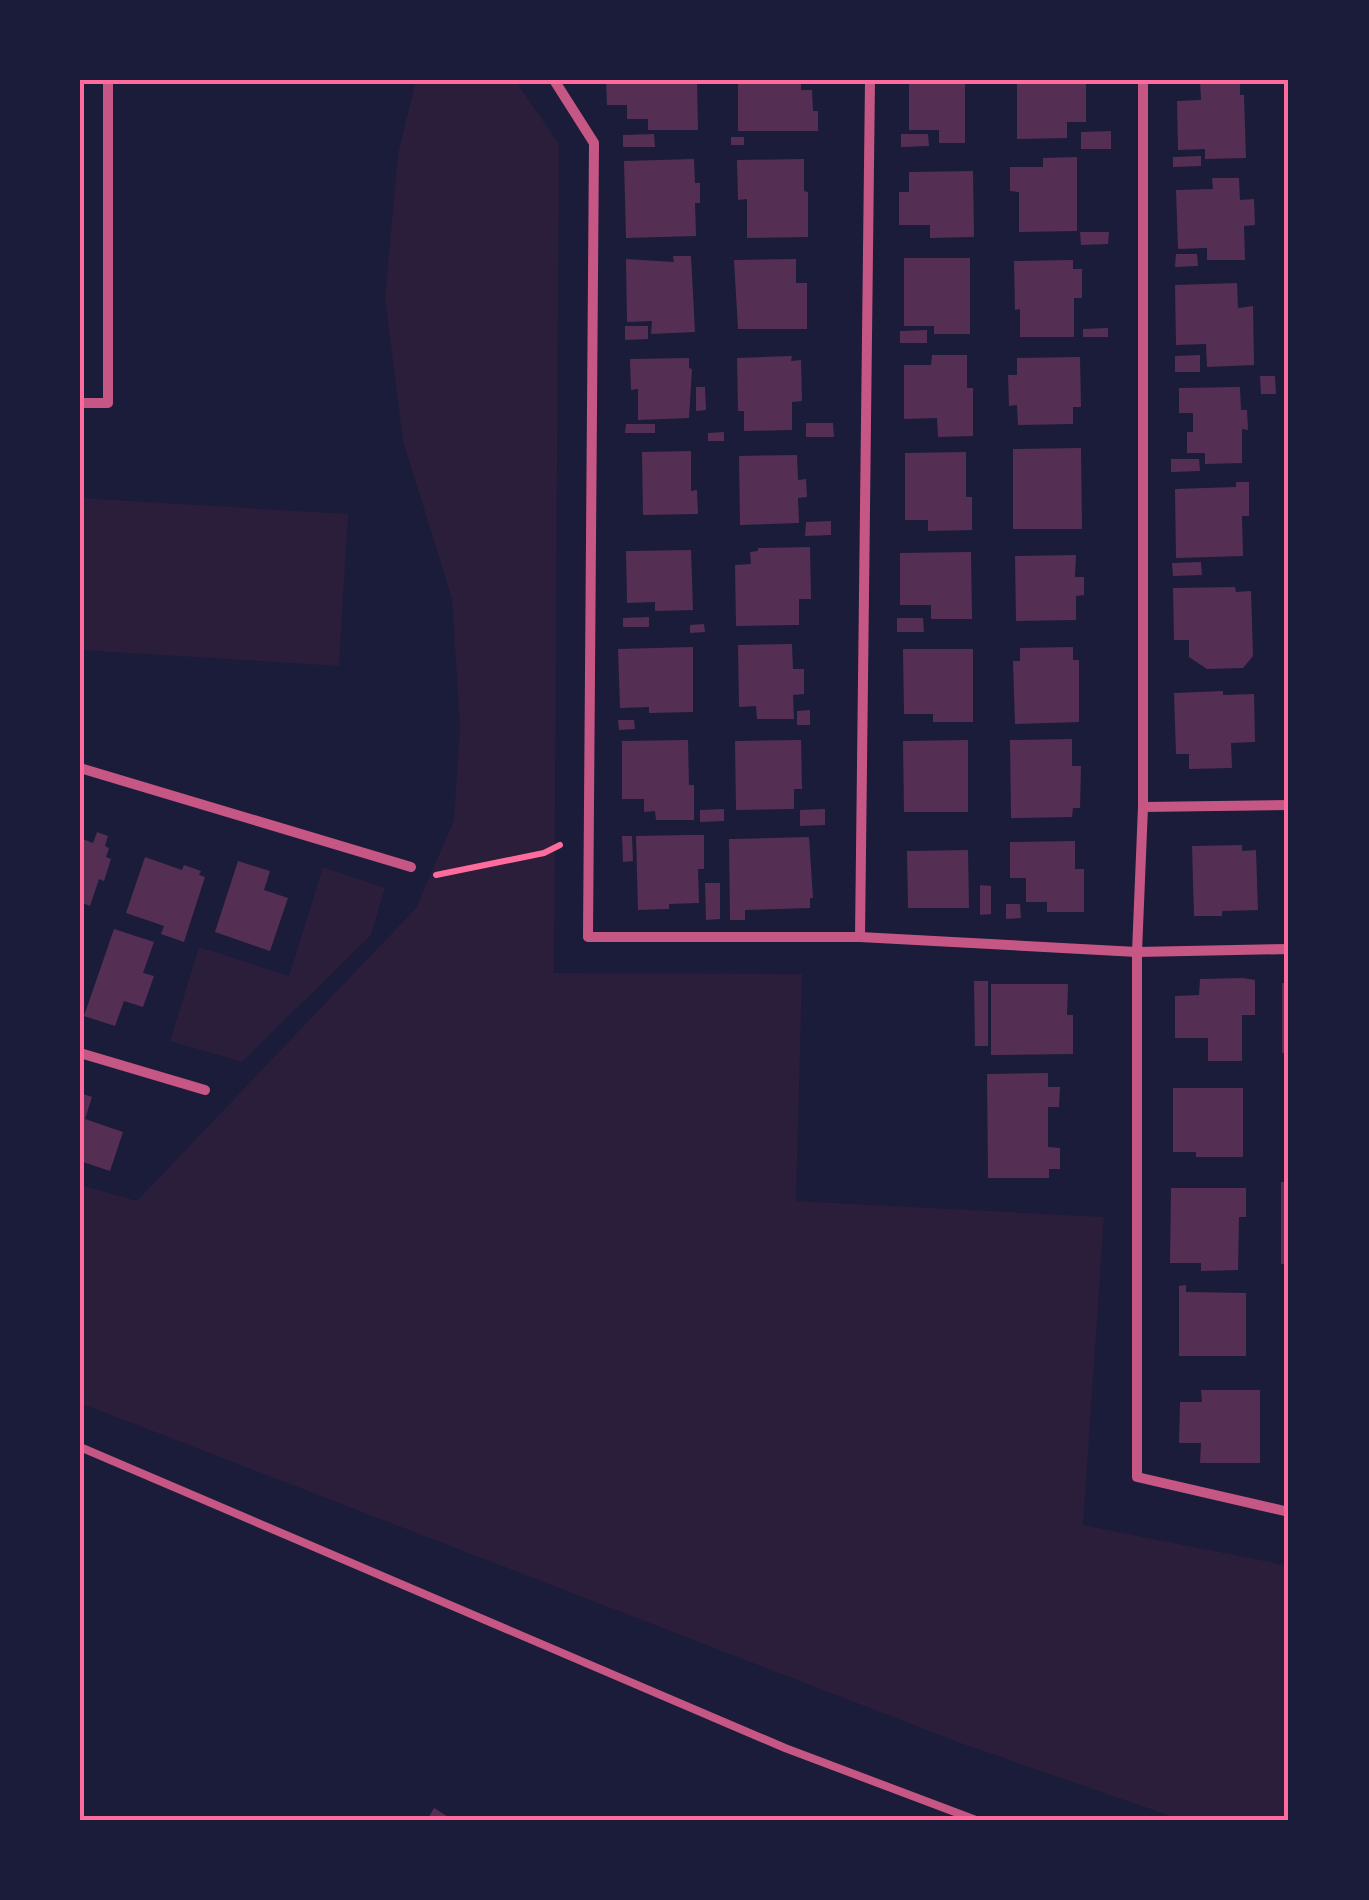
<svg xmlns="http://www.w3.org/2000/svg" width="1369" height="1900" font-family="Ubuntu,sans-serif">
<rect width="100%" height="100%" fill="#1b1b3a"/>
<!-- green -->
<g fill="#2a1e3b">
<path d="M416,80H515L559,144L554,973L802,974L796,1201L1104,1217L1083,1525L1289,1566V1820H1182L963,1744L80,1403V1185L137,1201L416,908L454,820L460,726L452,599L403,441L385,298L398,154Z"/>
<path d="M80,498L348,514L339,666L80,650Z"/>
<path d="M323,867L385,888L371,935L242,1062L170,1041L199,947L289,976Z"/>
</g>
<!-- building -->
<g fill="#542f53">
<path d="M606,80H697L698,130H648V119H627V105H607Z"/>
<path d="M738,80H801V90H812L813,111H818V131H738Z"/>
<path d="M909,80H965V143H939V130H909Z"/>
<path d="M1017,80H1086V122H1067V138L1017,139Z"/>
<path d="M1240,80V95H1244L1246,158L1205,159V149L1178,150L1177,101L1201,100L1200,82Z"/>
<path d="M1111,131V149H1081V132Z"/>
<path d="M654,134L655,147H623V135Z"/>
<path d="M901,134H928L929,146L901,147Z"/>
<rect x="731" y="137" width="13" height="8"/>
<path d="M1201,156V166L1173,167V157Z"/>
<path d="M1077,157V231L1019,232V192L1010,191V167H1043V158Z"/>
<path d="M694,159L695,183H700V203H695L696,236L626,238L624,161Z"/>
<path d="M804,159V191L808,192V237L747,238V199L738,200L737,160Z"/>
<path d="M973,171L974,237L930,238V225H899V192H909V172Z"/>
<path d="M1212,178H1239L1240,200L1254,199L1255,225L1244,226L1245,260H1207V248L1178,249L1176,190L1213,189Z"/>
<path d="M1080,232H1109L1108,244L1081,245Z"/>
<path d="M1176,254H1197L1198,266L1175,267Z"/>
<path d="M673,256H691L695,332L651,334L652,321L627,322L626,259L674,262Z"/>
<path d="M904,258H970V334H934V326H904Z"/>
<path d="M796,259V283H807V329H738L734,260Z"/>
<path d="M1073,260V269H1082V298H1074V337H1020V309L1015,310L1014,261Z"/>
<path d="M1237,283L1238,308L1253,306L1254,365L1207,367L1206,344L1176,345L1175,285Z"/>
<path d="M625,326H648V339L625,340Z"/>
<path d="M1108,328V337H1083V329Z"/>
<path d="M927,330V343H900V331Z"/>
<path d="M932,355H967V388H973V436L938,437L937,418L904,419V365H931Z"/>
<path d="M1200,355V372H1175V356Z"/>
<path d="M792,356L791,361L801,360L802,401L792,402V430L744,431V411H738L737,358Z"/>
<path d="M1080,357L1081,407H1073V424L1018,425L1017,405L1009,406L1008,375H1017V358Z"/>
<path d="M689,358V368L692,369L689,418L638,420V389L631,390L630,359Z"/>
<path d="M1260,376H1275L1276,394H1261Z"/>
<path d="M696,387H705L706,410L696,411Z"/>
<path d="M1240,387L1241,410H1247L1248,430L1242,429V463L1205,464V453H1187V432H1193V413H1179V388Z"/>
<path d="M806,423H833L834,437H806Z"/>
<path d="M626,424H655V433H625Z"/>
<path d="M724,432V441H708V433Z"/>
<path d="M1081,448L1082,529H1013V449Z"/>
<path d="M691,451V491L697,490L698,514L643,515L642,452Z"/>
<path d="M966,452V497H972V530L928,531V520H905V453Z"/>
<path d="M797,455L798,480L806,479L807,497L798,498L799,523L740,525L739,456Z"/>
<path d="M1171,459H1199L1200,471L1171,472Z"/>
<path d="M1236,482H1249V516H1242L1243,556L1176,558L1175,489L1236,487Z"/>
<path d="M831,521V535L805,536L806,522Z"/>
<path d="M810,547L811,599H799V625L736,626L735,565L751,564L750,552L758,551V548Z"/>
<path d="M691,550L693,610L655,611V602L627,603L626,551Z"/>
<path d="M971,552L972,619H931V605H900V553Z"/>
<path d="M1076,555L1075,577H1084V595L1076,596V620L1016,621L1015,556Z"/>
<path d="M1201,562L1202,575L1173,576L1172,563Z"/>
<path d="M1235,587L1236,592L1251,591L1253,656L1243,668L1207,669L1189,657V640H1174L1173,588Z"/>
<path d="M1285,591H1289V631H1286Z"/>
<path d="M649,617V627H623V618Z"/>
<path d="M897,618H923L924,632H897Z"/>
<path d="M704,624L705,632L690,633V625Z"/>
<path d="M792,644L793,669H804V694L793,695L794,719H757L756,706L739,707L738,645Z"/>
<path d="M693,647V712L649,713V707L620,708L618,649Z"/>
<path d="M1073,647V660H1079V722L1015,724L1013,661H1020V648Z"/>
<path d="M903,649H973V722H933V714H904Z"/>
<path d="M1223,691V695L1254,694L1255,742L1231,743L1232,768L1189,769V754H1176L1174,693Z"/>
<path d="M810,710V725H797V711Z"/>
<path d="M618,720H634L635,729L619,730Z"/>
<path d="M1072,739V766H1081L1080,808H1073L1072,817L1011,818L1010,740Z"/>
<path d="M688,740L689,785H694V820H656L655,811L644,812V799H622V741Z"/>
<path d="M801,740L802,789H794V809L736,810L735,741Z"/>
<path d="M968,740V812H904L903,741Z"/>
<path d="M724,809V821L700,822V810Z"/>
<path d="M825,809V825L800,826V810Z"/>
<path d="M97,832L108,836L105,846L109,848L106,857L111,859L104,881L99,879L90,906L80,902V838L93,843Z"/>
<path d="M687,835H704V869H698L699,903L669,904V909L638,910L636,836Z"/>
<path d="M622,836H632L633,861L623,862Z"/>
<path d="M809,837L813,898H810V908L745,910V920H730L729,839Z"/>
<path d="M1075,841V869H1084V912H1047V902H1026V878H1010V842Z"/>
<path d="M1242,845V851L1256,850L1258,910L1222,911V916H1194L1192,846Z"/>
<path d="M968,850L969,908H908L907,851Z"/>
<path d="M145,857L182,870L184,865L201,871L199,875L205,877L184,942L161,934L164,926L126,913Z"/>
<path d="M238,861L270,871L264,890L288,898L270,951L215,932Z"/>
<path d="M705,883H720V919L706,920Z"/>
<path d="M980,885L991,886V914L980,915Z"/>
<path d="M1006,904H1020L1021,918L1006,919Z"/>
<path d="M114,929L154,942L143,973L154,976L143,1007L124,1001L115,1026L84,1016Z"/>
<path d="M1243,978L1255,980V1015H1242V1061H1208V1038H1175V996L1199,995L1200,979Z"/>
<path d="M974,981H988V1046H975Z"/>
<rect x="1282" y="983" width="7" height="70"/>
<path d="M991,984H1068L1067,1015H1073V1054L991,1055Z"/>
<path d="M1048,1073V1087H1060L1059,1107H1048V1147L1060,1148V1169H1049V1178H988L987,1074Z"/>
<path d="M1173,1088H1243V1157H1196V1152H1173Z"/>
<path d="M80,1093L92,1097L85,1119L123,1132L110,1171L80,1161Z"/>
<rect x="1281" y="1182" width="8" height="82"/>
<path d="M1171,1188H1246V1217H1239L1238,1270L1201,1271V1263H1170Z"/>
<path d="M1186,1285V1292L1246,1293V1356H1179V1286Z"/>
<rect x="1285" y="1288" width="4" height="67"/>
<path d="M1201,1390H1260V1463H1200L1201,1443H1179L1180,1402H1202Z"/>
<path d="M434,1808L453,1820H427Z"/>
</g>
<g fill="none" stroke-linecap="round" stroke-linejoin="round">
<!-- path -->
<path stroke="#ff6b9d" stroke-width="6" d="M436,875L544,853L560,845"/>
<!-- service -->
<path stroke="#c65784" stroke-width="8" d="M80,1447L785,1748L976,1820"/>
<!-- minor -->
<g stroke="#c65784" stroke-width="10">
<path d="M554,80L594,143L588,937H860L1137,952V1477L1289,1512"/>
<path d="M1143,80V807L1137,952L1289,949"/>
<path d="M80,403H108V80"/>
<path d="M80,768L411,867"/>
<path d="M1143,807L1289,805"/>
<path d="M860,937L870,80"/>
<path d="M80,1053L205,1090"/>
</g>
</g>
<!-- border -->
<rect width="1369" height="1900" fill="none" stroke="#1b1b3a" stroke-width="165"/>
<rect x="82" y="82" width="1204" height="1736" fill="none" stroke="#ff6b9d" stroke-width="4"/>
</svg>
